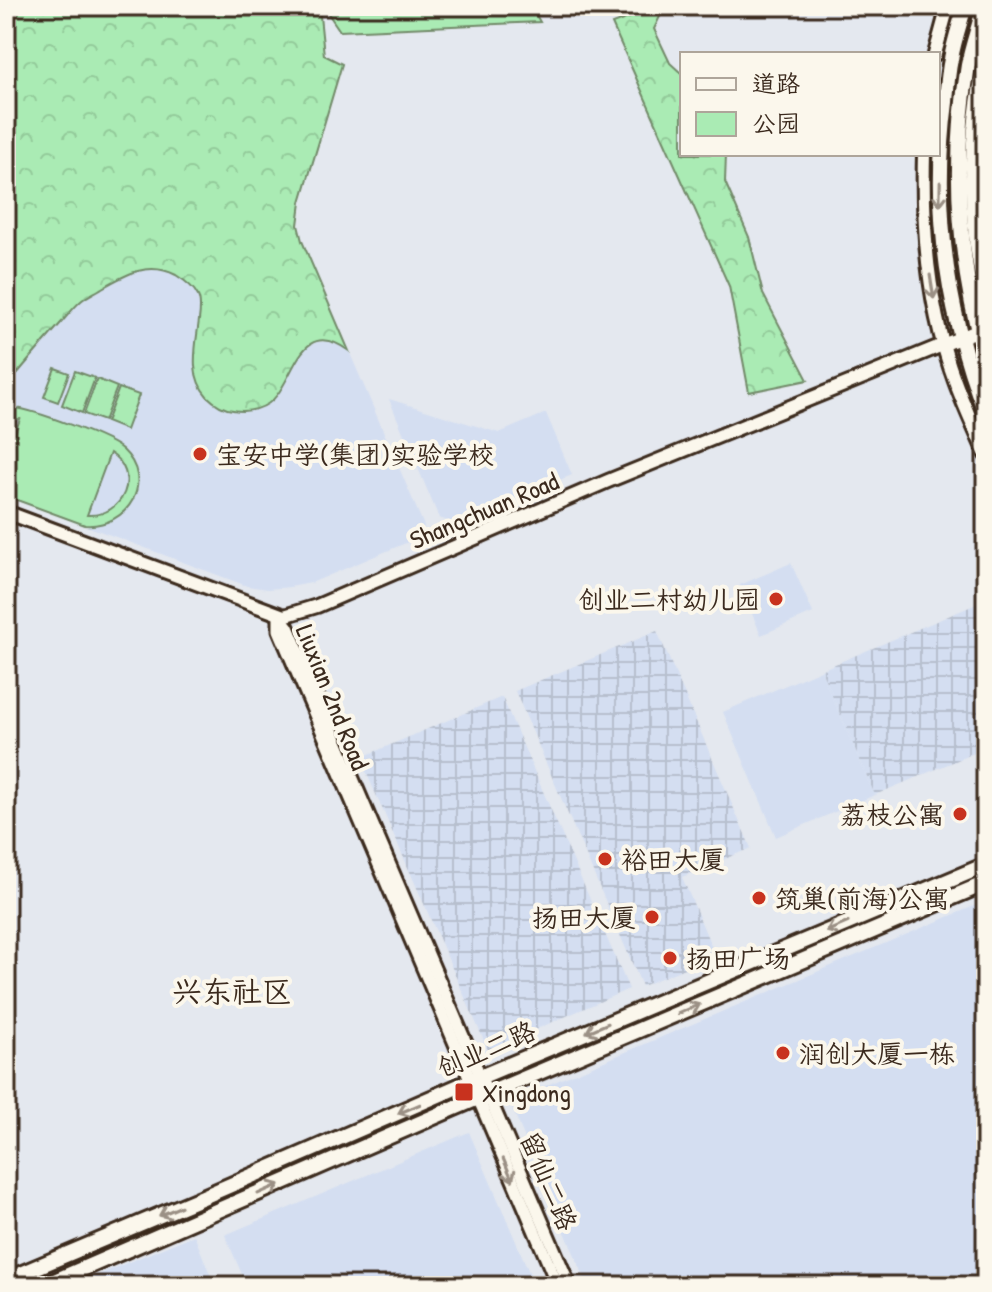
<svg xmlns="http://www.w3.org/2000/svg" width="992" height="1292" font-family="'Patrick Hand','LXGW WenKai TC',sans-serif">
<defs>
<pattern id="industrial-grid" width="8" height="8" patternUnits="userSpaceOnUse" patternTransform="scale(2)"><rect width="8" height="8" fill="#d4def1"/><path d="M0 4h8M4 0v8" fill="none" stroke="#b7bfce"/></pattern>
<pattern id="forest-crowns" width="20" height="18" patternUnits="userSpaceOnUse" patternTransform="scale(2)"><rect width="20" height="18" fill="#aaebb4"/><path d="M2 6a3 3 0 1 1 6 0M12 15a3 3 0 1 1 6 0" fill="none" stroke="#93ca9a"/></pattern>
</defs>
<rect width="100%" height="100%" fill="#e4e8ef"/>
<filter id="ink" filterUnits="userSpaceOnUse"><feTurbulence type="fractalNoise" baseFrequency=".0125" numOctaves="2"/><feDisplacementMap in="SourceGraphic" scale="16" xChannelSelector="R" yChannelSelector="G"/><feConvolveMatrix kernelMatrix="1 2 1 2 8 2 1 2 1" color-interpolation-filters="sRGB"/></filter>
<g filter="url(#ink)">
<!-- built -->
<g fill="#d4def1">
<path d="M147,268L167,271L185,280L198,295L200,313L194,357L202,390L213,402L228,410L246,412L276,397L298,355L306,347L317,342L329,341L340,344L349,351L424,526L420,537L311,583L290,587L268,589L247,586L6,496V402L17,374L81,301L127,273Z"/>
<path d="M389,399L499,433L546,413L572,475L454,523L439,518Z"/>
<path d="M791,563L813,613L761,635L740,585Z"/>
<path d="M821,670L875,795L776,837L723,712Z"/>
<path d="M986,901V1286H630L621,1280L604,1286H588L509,1101Z"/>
<path d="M469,1132L535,1286H247L225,1235Z"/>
<path d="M194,1235L215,1286H71Z"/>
</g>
<!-- industrial -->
<g fill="url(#industrial-grid)">
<path d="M986,600V748L875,795L821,670Z"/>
<path d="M657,631L751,848L682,877L715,955L642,986L515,691Z"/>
<path d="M502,697L629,989L488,1050L360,758Z"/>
</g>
<!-- forest -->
<g fill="url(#forest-crowns)" stroke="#728a69" stroke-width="2">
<path d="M6,6H319L324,55L342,64L301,202L298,225L302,241L349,351C303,318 297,369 277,395C267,409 248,413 233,410C223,409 214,403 207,396C188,375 196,346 199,320C200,313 201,302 198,296C194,287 184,280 176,275C149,261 126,274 102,288C96,292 87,296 81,301C74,307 67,316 61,323C46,340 31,357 17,374L6,378Z"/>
<path d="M661,6H665L654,29L670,63L682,74V154H726L725,182L749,237L763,294L808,380L749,392L729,286L612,24Z"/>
</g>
<!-- park -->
<g fill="#aaebb4" stroke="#728a69" stroke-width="2" fill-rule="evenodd">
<path d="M323,6H531L540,22L340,31Z"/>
<path d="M55,368L69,373L58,402L44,397Z"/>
<path d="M75,371L95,378L82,413L62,405Z"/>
<path d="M97,379L117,387L104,421L84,414Z"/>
<path d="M119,388L139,395L126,430L106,422Z"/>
<path d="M14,408C32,409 111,438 123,450C156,481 128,528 85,525L6,496V458L20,419L6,420V409ZM110,453C142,473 124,517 87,515Z"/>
</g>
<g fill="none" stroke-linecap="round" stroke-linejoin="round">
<defs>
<g id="tertiary">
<path d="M279,616L288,627L570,1286"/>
<path d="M279,616V630L558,1286"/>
</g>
<g id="secondary">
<path d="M935,54L948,6"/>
<path d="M986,58C967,135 967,221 986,298"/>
<path d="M924,154C922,229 928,309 955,381C964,406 976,431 986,455"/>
<path d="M6,512L284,616L317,606L608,481L977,331"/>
</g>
<g id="primary">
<path d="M965,6C960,24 954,41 951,59C948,73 947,88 946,102C932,210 946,312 986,414"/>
<path d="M984,6C979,26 972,45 968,65C951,166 958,264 986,362"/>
<path d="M6,1280L203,1197L480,1077L986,865"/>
<path d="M43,1286L452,1109L986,883"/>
</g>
</defs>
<!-- tertiary casing -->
<use href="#tertiary" stroke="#3b2a1e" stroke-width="17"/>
<!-- secondary casing -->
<use href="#secondary" stroke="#3b2a1e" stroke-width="18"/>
<!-- primary casing -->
<use href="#primary" stroke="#3b2a1e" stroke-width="20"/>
<!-- tertiary -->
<use href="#tertiary" stroke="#fbf7ec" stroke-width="11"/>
<!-- secondary -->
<use href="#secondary" stroke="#fbf7ec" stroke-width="12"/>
<!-- primary -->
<use href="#primary" stroke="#fbf7ec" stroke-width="14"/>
</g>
<!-- one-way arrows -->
<defs><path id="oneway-shaft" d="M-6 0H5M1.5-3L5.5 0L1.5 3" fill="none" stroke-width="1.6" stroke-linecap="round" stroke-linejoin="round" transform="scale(2)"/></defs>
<g stroke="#9b9085">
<use href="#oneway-shaft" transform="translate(940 194) rotate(91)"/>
<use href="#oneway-shaft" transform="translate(932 287) rotate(81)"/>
<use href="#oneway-shaft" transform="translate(837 927) rotate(157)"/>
<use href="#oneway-shaft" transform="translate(689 1009) rotate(-23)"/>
<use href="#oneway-shaft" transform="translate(597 1028) rotate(157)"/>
<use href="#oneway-shaft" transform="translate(409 1109) rotate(157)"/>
<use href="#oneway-shaft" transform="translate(508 1170) rotate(67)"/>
<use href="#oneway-shaft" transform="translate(269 1189) rotate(-24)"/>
<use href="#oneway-shaft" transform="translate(170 1211) rotate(157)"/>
</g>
</g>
<!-- markers -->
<g fill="#c8321e" stroke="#fbf7ec" stroke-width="3">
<circle cx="200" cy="454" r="8"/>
<circle cx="776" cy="599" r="8"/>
<circle cx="960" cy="814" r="8"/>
<circle cx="605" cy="859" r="8"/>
<circle cx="759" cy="898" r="8"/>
<circle cx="652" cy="917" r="8"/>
<circle cx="670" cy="958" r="8"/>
<circle cx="783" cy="1053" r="8"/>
<rect x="454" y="1082" width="20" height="20" rx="4"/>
</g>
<g text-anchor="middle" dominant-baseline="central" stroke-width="8" stroke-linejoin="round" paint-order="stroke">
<!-- poi labels -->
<g font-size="26" fill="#3b2a1e" stroke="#fbf7ec" text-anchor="start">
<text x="216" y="454">宝安中学(集团)实验学校</text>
<text x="760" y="599" text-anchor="end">创业二村幼儿园</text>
<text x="944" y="814" text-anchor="end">荔枝公寓</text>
<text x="621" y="859">裕田大厦</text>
<text x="775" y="898">筑巢(前海)公寓</text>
<text x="636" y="917" text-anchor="end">扬田大厦</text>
<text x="686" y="958">扬田广场</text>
<text x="799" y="1053">润创大厦一栋</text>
<text x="482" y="1092">Xingdong</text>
</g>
<!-- street labels -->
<g font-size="26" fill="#3b2a1e" stroke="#fbf7ec">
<text transform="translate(484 510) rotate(-23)">Shangchuan Road</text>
<text transform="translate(333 697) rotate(68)">Liuxian 2nd Road</text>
<text transform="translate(486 1049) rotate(-23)">创业二路</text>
<text transform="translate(549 1181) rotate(67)">留仙二路</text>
</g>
<!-- quarter labels -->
<g font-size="30" fill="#3b2a1e" stroke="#fbf7ec">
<text x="232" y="991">兴东社区</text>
</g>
</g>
<!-- margin -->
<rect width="992" height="1292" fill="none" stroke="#fbf7ec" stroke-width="32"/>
<rect x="16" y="16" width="960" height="1260" fill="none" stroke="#3b2a1e" stroke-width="3" filter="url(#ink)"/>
<!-- legend -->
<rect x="680" y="52" width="260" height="104" fill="#fbf7ec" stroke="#aea59a" stroke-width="2"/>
<rect x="696" y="78" width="40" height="12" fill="#fbf7ec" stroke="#aea59a" stroke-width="2"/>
<text x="752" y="92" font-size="24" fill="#3b2a1e">道路</text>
<rect x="696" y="112" width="40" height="24" fill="#aaebb4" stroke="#aea59a" stroke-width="2"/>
<text x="752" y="132" font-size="24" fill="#3b2a1e">公园</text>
</svg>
